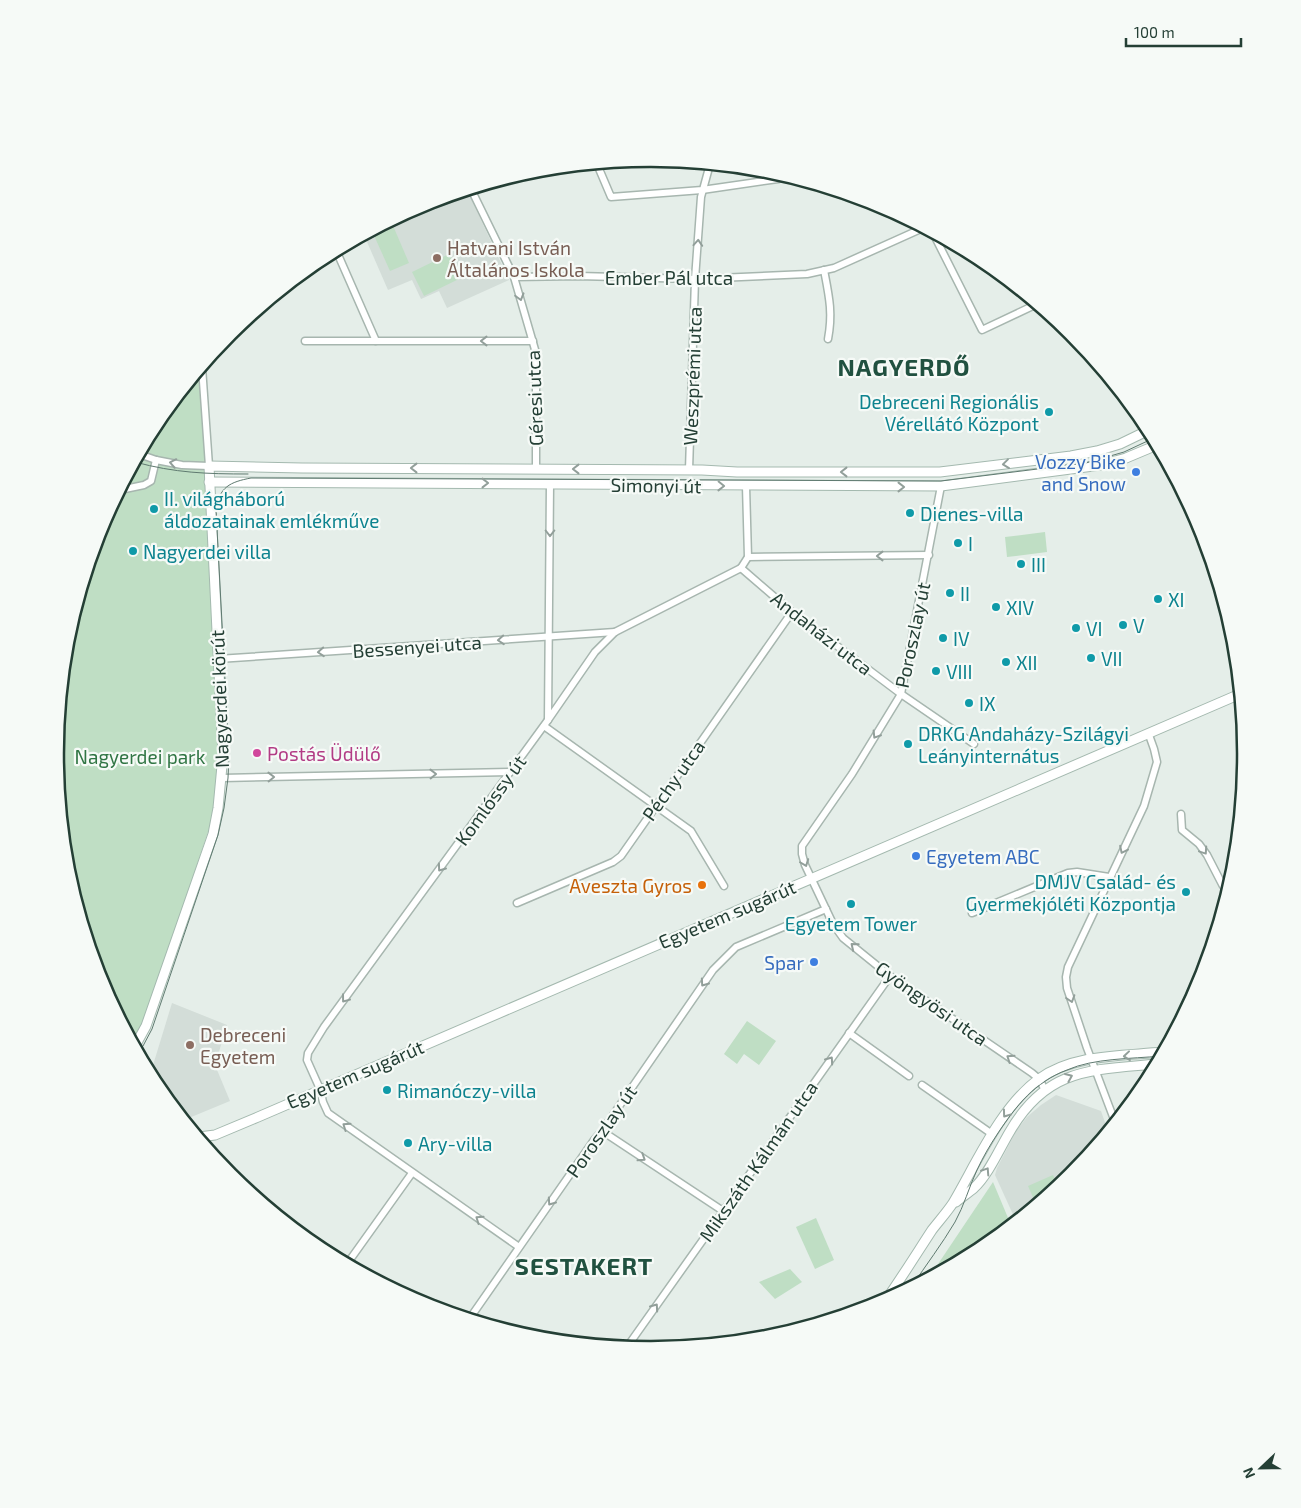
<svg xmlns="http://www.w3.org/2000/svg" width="1301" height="1508" font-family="'Exo 2',sans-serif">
<rect width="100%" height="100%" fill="#e5eee9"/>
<!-- built -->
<g fill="#d3ddd8">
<path d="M467,190L509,280L447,308L439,291L421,299L412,280L388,290L364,235L423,204Z"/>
<path d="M172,1003L227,1025L215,1065L230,1101L184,1120L155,1085L150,1075Z"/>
<path d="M1056,1095L1101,1111L1108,1131L1071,1175L1016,1221L995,1175L997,1168L1016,1131L1027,1117L1041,1105Z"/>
</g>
<!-- green -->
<g fill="#bfdec4">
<path d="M391,221L409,263L390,271L372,231Z"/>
<path d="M449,254L461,278L424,296L412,272Z"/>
<path d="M202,367L223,755L209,829L144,1021L132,1041L100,982L66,870L55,754L67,638L100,526L156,423Z"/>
<path d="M1045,532L1047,552L1007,557L1005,537Z"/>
<path d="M747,1021L776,1041L759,1065L744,1054L737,1064L724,1054Z"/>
<path d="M1053,1175L1058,1186L1036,1204L1028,1186Z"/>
<path d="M993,1182L1011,1225L981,1249L930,1276Z"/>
<path d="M816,1218L834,1260L815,1269L796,1227Z"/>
<path d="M790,1269L802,1282L775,1299L759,1282Z"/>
</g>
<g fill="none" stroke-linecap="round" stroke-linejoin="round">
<defs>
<g id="street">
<path d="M597,164L611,197L702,190L778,179L785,176"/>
<path d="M471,189L514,277L536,353V469"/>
<path d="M933,233L982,330L1037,304"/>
<path d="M336,250L376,341"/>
<path d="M824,270C829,296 833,313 828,339"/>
<path d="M514,277L578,276L695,279L807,274L834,268L923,228"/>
<path d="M305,341H533"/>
<path d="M139,454L156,460L182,465L209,466L202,367"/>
<path d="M689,470L695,279L701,197L710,164"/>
<path d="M941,486L901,694L852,774L802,846V854L805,865L833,924L843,938L890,976L1032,1073L1039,1079L1045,1090"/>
<path d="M120,490L144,485L151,481L156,460"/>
<path d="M748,557L929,555"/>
<path d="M741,568L792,612L901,694L974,744"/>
<path d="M741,568L748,557L746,486"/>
<path d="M218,659L615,632"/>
<path d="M548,720L550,484"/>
<path d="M544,726L691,831L724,886"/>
<path d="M222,778L510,772"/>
<path d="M1181,814L1182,830L1199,844L1207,855L1223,886H1230"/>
<path d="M517,903L613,862L621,856L792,612"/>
<path d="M972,913L1068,873L1077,872L1109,877"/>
<path d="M849,1033L909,1076"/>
<path d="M922,1085L992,1134"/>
<path d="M1115,1122L1087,1048L1067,988L1066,977L1068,967L1144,806L1157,762L1154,749L1149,735"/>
<path d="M602,1131L723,1211"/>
<path d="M519,1247L328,1113L323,1102L320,1089L307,1060L308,1053L324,1027L548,720L595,652L615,632L741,568"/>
<path d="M347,1264L412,1173"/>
<path d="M470,1318L594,1140L602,1131L713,970L736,947L826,909"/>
<path d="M627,1347L890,976"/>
</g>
<g id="secondary">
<path d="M209,482L941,486L1101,465L1126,458L1157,445"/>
<path d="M135,1046L146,1026L213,834L218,808L223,755L209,466L302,468L702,470L737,472H940L1071,456L1097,451L1120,444L1149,430"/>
<path d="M199,1137L215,1135L258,1117L1240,694"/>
<path d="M956,1202C962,1197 968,1193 974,1188C988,1175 999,1150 1009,1133C1046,1068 1090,1070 1157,1064"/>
<path d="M886,1300C902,1277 917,1253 932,1230C939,1221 947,1212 953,1203C976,1164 1001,1106 1039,1079C1073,1054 1123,1056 1163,1052"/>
</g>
</defs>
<!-- street casing -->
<use href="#street" stroke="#a7b6af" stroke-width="9"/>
<!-- secondary casing -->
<use href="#secondary" stroke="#a4b9af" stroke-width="11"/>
<!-- street -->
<use href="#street" stroke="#fff" stroke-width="6"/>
<!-- secondary -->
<use href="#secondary" stroke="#fff" stroke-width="9"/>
<!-- tram -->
<g stroke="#5f7a70" stroke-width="1">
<path d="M135,462C175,473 207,474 248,474"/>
<path d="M138,1052L143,1046L152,1029L218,835L224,808L228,778L229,755L216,510C219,487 230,482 251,478L941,481L1086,463L1124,452L1154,438"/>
<path d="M912,1286C926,1265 942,1244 955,1222C964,1206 969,1187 977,1170C983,1157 990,1145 998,1133C1016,1106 1035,1082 1067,1070C1094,1058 1131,1059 1161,1056"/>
</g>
</g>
<!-- one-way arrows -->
<defs><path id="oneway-chevron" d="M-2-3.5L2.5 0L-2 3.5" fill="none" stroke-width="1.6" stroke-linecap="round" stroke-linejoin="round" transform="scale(1.25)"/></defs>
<g stroke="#929f9a">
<use href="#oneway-chevron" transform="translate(698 243) rotate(-86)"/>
<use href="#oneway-chevron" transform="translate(520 297) rotate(74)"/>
<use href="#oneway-chevron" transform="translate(484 341) rotate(-180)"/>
<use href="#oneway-chevron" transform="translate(173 463) rotate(-169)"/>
<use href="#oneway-chevron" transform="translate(1006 464) rotate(173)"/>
<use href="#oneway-chevron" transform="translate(414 468) rotate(-180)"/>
<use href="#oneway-chevron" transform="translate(576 469) rotate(-180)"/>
<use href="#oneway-chevron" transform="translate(844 472) rotate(-180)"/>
<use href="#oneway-chevron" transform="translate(485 483)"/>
<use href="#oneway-chevron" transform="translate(721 486) rotate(1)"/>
<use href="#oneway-chevron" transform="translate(901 487)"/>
<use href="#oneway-chevron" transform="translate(550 533) rotate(90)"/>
<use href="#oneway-chevron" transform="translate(880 556) rotate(180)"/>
<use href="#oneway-chevron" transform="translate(501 640) rotate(176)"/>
<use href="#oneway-chevron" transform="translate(321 652) rotate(176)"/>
<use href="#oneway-chevron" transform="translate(876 735) rotate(122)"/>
<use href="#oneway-chevron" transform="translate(433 774) rotate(-1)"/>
<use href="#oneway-chevron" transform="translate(271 777) rotate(-1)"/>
<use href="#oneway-chevron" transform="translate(1123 850) rotate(116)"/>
<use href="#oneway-chevron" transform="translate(1204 851) rotate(56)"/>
<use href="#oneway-chevron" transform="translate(805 863) rotate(69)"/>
<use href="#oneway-chevron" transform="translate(441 868) rotate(126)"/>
<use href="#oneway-chevron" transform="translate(854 946) rotate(-141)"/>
<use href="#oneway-chevron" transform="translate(704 983) rotate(125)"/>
<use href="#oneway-chevron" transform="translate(345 999) rotate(127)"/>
<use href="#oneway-chevron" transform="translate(1071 999) rotate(72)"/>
<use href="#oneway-chevron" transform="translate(1127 1056) rotate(174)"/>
<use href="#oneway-chevron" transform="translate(1010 1058) rotate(-146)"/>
<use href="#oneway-chevron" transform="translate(830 1060) rotate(-55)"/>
<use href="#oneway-chevron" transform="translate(1069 1077) rotate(-23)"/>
<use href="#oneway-chevron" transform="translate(1006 1114) rotate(126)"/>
<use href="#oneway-chevron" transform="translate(346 1126) rotate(-145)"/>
<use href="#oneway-chevron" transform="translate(642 1158) rotate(33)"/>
<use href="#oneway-chevron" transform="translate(986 1171) rotate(-57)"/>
<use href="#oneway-chevron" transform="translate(551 1202) rotate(125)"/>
<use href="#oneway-chevron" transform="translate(479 1219) rotate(-145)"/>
<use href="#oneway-chevron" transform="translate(655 1307) rotate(-55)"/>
</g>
<!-- markers -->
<g fill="#8d6e63" stroke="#f6faf7" stroke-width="2">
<circle cx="437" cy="258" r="5"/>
<circle cx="190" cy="1045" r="5"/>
</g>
<g fill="#0f9aa8" stroke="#f6faf7" stroke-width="2">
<circle cx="1049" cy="412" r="5"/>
<circle cx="154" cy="509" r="5"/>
<circle cx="910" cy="513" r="5"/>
<circle cx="958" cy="543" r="5"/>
<circle cx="133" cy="551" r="5"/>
<circle cx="1021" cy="564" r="5"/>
<circle cx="950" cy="593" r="5"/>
<circle cx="1158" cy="599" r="5"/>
<circle cx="996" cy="607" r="5"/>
<circle cx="1123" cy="625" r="5"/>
<circle cx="1076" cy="628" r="5"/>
<circle cx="943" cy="638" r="5"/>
<circle cx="1091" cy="658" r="5"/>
<circle cx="1006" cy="662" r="5"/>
<circle cx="936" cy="671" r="5"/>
<circle cx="969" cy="703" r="5"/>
<circle cx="908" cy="744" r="5"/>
<circle cx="1186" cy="892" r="5"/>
<circle cx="851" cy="904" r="5"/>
<circle cx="387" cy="1090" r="5"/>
<circle cx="408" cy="1143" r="5"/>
</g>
<g fill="#3f7fe0" stroke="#f6faf7" stroke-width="2">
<circle cx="1136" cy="472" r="5"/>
<circle cx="916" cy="856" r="5"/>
<circle cx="814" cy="962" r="5"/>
</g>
<circle fill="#d1479c" stroke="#f6faf7" stroke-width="2" cx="257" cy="753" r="5"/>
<circle fill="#e8710a" stroke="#f6faf7" stroke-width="2" cx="702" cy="885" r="5"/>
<g text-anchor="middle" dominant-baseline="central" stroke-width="4.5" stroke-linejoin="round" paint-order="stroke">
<!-- education labels -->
<g font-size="19" fill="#785e54" stroke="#f6faf7" text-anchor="start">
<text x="447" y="247">Hatvani István<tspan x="447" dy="22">Általános Iskola</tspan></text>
<text x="200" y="1034">Debreceni<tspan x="200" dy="22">Egyetem</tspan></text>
</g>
<!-- street labels -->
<g font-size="19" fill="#243f35" stroke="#f6faf7">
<text x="669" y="277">Ember Pál utca</text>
<text transform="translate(692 376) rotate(-88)">Weszprémi utca</text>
<text transform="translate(534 398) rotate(-92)">Géresi utca</text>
<text transform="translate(656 485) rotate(1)">Simonyi út</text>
<text transform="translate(822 633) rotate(38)">Andaházi utca</text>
<text transform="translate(912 635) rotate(-78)">Poroszlay út</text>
<text transform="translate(417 646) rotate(-4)">Bessenyei utca</text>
<text transform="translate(219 699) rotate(-92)">Nagyerdei körút</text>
<text transform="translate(673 780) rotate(-55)">Péchy utca</text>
<text transform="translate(490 800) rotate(-54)">Komlóssy út</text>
<text transform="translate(727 914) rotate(-23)">Egyetem sugárút</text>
<text transform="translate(932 1003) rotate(35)">Gyöngyösi utca</text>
<text transform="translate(355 1074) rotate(-23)">Egyetem sugárút</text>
<text transform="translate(601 1131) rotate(-55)">Poroszlay út</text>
<text transform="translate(758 1161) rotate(-55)">Mikszáth Kálmán utca</text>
</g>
<!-- culture labels -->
<g font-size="19" fill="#0d838f" stroke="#f6faf7" text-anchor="start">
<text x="1039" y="401" text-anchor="end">Debreceni Regionális<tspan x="1039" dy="22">Vérellátó Központ</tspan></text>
<text x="164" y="498">II. világháború<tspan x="164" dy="22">áldozatainak emlékműve</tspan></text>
<text x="920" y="513">Dienes-villa</text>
<text x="968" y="543">I</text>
<text x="143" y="551">Nagyerdei villa</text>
<text x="1031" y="564">III</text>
<text x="960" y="593">II</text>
<text x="1168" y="599">XI</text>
<text x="1006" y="607">XIV</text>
<text x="1133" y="625">V</text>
<text x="1086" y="628">VI</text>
<text x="953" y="638">IV</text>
<text x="1101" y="658">VII</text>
<text x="1016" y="662">XII</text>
<text x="946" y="671">VIII</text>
<text x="979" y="703">IX</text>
<text x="918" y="733">DRKG Andaházy-Szilágyi<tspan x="918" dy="22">Leányinternátus</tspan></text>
<text x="1176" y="881" text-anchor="end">DMJV Család- és<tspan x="1176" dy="22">Gyermekjóléti Központja</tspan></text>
<text x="851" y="923" text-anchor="middle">Egyetem Tower</text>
<text x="397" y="1090">Rimanóczy-villa</text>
<text x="418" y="1143">Ary-villa</text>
</g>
<!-- shop labels -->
<g font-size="19" fill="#366cbe" stroke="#f6faf7" text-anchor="end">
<text x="1126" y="461">Vozzy Bike<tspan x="1126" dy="22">and Snow</tspan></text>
<text x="926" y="856" text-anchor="start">Egyetem ABC</text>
<text x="804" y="962">Spar</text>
</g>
<!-- hotel labels -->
<g font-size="19" fill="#b23c85" stroke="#f6faf7" text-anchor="start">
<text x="267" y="753">Postás Üdülő</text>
</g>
<!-- park labels -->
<g font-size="19" fill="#307544" stroke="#f6faf7">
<text x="140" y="756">Nagyerdei park</text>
</g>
<!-- food labels -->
<g font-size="19" fill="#c56008" stroke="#f6faf7" text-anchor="end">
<text x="692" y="885">Aveszta Gyros</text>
</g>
<!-- district labels -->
<g font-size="24" font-weight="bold" letter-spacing="1" fill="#215140" stroke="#f6faf7">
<text x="904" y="366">NAGYERDŐ</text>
<text x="584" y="1265">SESTAKERT</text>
</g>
</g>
<!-- crop -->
<path d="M0 0H1301V1508H0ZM650 167H651A586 586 0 0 1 1237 753V755A586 586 0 0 1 651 1341H650A586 586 0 0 1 64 755V753A586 586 0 0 1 650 167Z" fill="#f6faf7" fill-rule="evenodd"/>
<path fill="none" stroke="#243f35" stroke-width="2.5" d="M650 167H651A586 586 0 0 1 1237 753V755A586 586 0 0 1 651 1341H650A586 586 0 0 1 64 755V753A586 586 0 0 1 650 167Z"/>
<!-- north arrow -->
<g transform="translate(1261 1468) rotate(248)" stroke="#f6faf7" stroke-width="4" paint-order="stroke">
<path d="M0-4L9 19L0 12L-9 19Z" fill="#243f35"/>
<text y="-8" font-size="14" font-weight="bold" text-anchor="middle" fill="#243f35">N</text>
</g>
<!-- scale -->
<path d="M1126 38v8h115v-8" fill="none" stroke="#243f35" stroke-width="2.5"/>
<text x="1134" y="38" font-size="15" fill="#243f35" stroke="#f6faf7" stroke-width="4" paint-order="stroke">100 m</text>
</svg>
